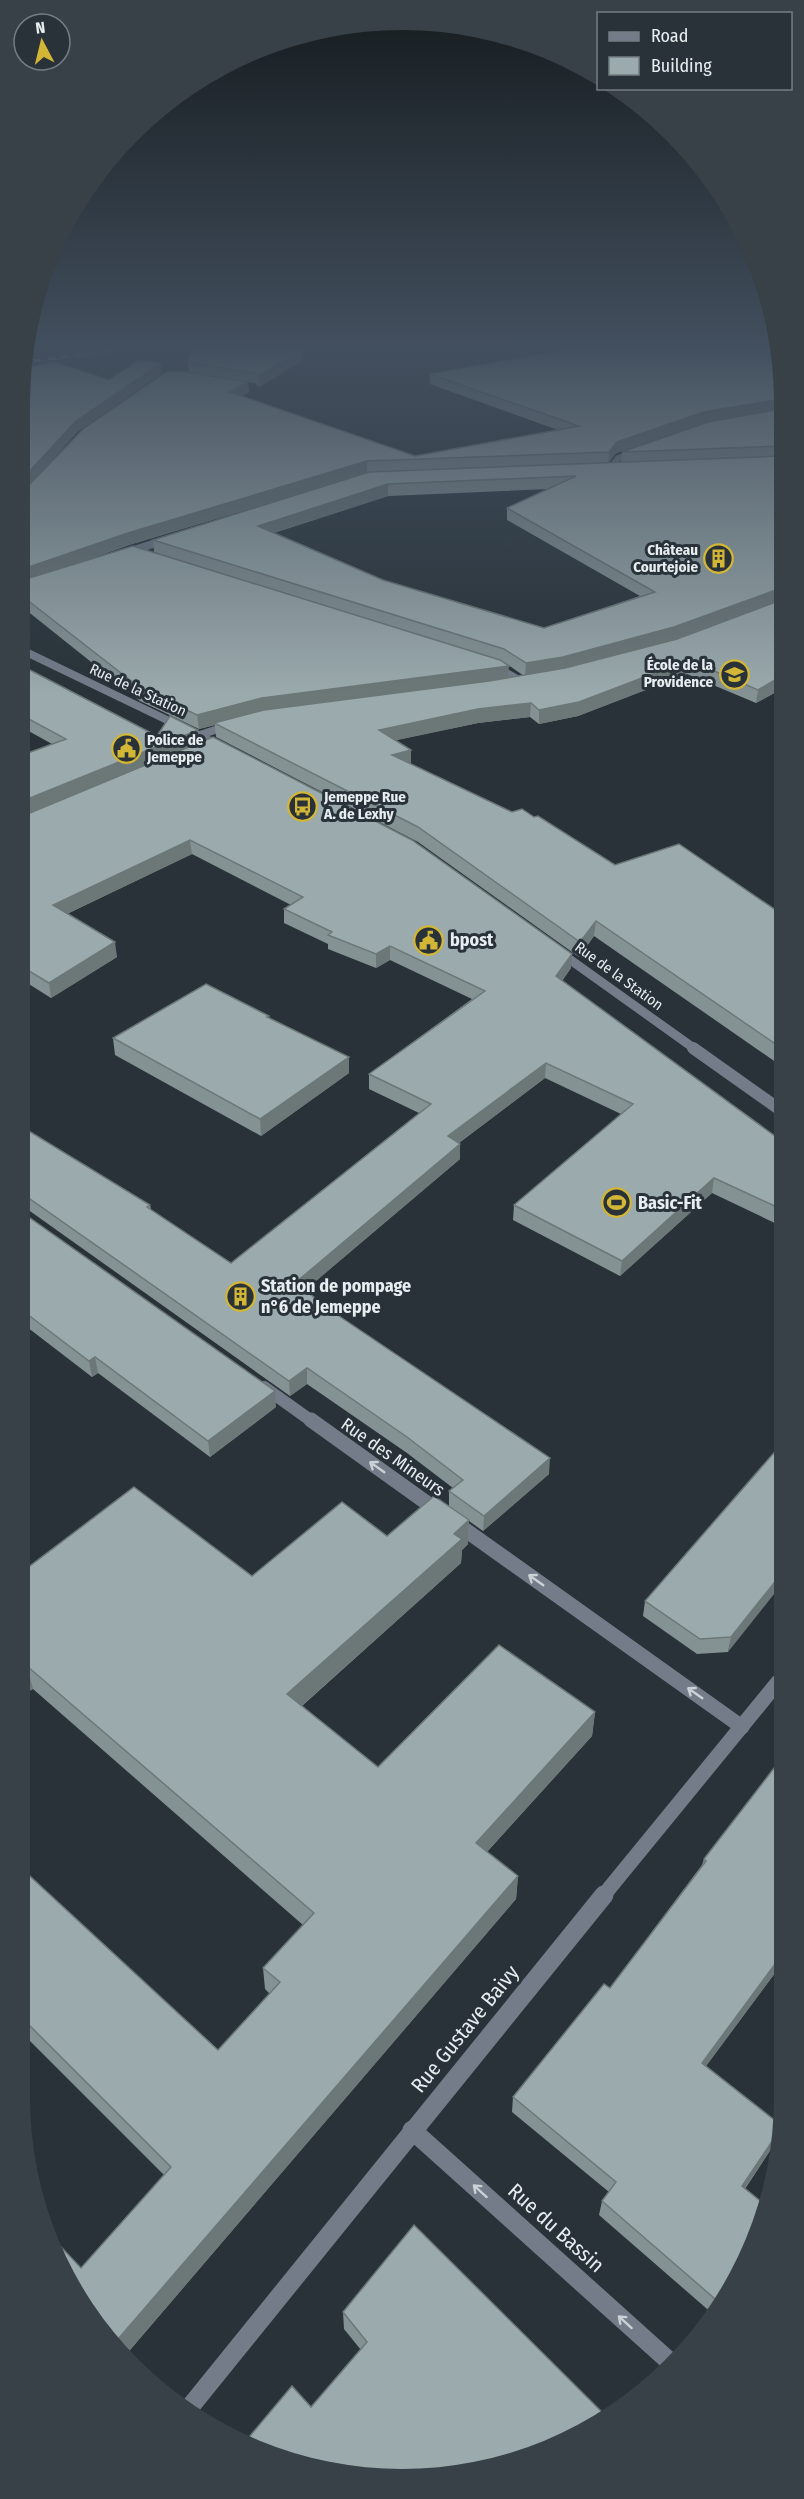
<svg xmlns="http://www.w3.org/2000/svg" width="804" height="2499" font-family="'Fira Sans Condensed',sans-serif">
<rect width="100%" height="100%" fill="#283238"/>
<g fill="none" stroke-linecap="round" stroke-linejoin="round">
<!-- minor-far4 -->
<path stroke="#737c88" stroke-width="6" d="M611,468L618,458L637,452"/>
<!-- minor-far3 -->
<g stroke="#737c88" stroke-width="8">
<path d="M125,553L168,539"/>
<path d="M494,666L524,683"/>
<path d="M200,735L230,725"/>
</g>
<!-- minor-far2 -->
<path stroke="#737c88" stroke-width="12" d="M264,1387L313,1422"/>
<!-- minor-far1 -->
<g stroke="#737c88" stroke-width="15">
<path d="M311,1420L438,1511"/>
<path d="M457,1524L742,1727"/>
</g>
<!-- minor -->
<path stroke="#737c88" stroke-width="19" d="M412,2130L669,2361"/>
<!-- tertiary-far4 -->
<path stroke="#737c88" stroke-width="8" d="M26,652L221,746"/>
<!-- tertiary-far3 -->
<path stroke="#737c88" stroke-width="9" d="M558,951L695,1049"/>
<!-- tertiary-far2 -->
<path stroke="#737c88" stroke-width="12" d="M693,1048L779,1109"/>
<!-- tertiary-far1 -->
<path stroke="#737c88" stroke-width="15" d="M603,1896L778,1682"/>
<!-- tertiary -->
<path stroke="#737c88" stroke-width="19" d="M190,2407L604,1895"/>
<defs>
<path id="rail" d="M27,362L156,345"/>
</defs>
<!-- rail casing -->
<use href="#rail" stroke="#a7afb3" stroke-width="3"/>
<!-- rail -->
<use href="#rail" stroke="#283238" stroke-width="2" stroke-dasharray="7" stroke-linecap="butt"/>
</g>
<!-- wall -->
<g fill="#859294" fill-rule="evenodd">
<path d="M195,345H246V347L302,361L259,387L255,383L189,372L188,362Z"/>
<path d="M781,352L780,690L756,703L687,674L578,716L539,724L530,717L478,723L396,740L411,764L615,865L780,913V1065L594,936L579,957L418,842L216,737L215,725L199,729L140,701L26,610L27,367L109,380L161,363L162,373L77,432L40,474L249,392L242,396L415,456L558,430L430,384V374ZM703,423H706L622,452L621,462H609L616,453ZM549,489L507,508V520L640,596L544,628L383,580L274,533L388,496ZM309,491L153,540L154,552L288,594L76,564L129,545ZM779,600L780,601L676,639ZM504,662L524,676L508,678Z"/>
<path d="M26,668L157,736L199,742L571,968L562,981L779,1139V1225L712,1193L620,1276L513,1220L514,1205L621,1114L545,1078L459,1143L460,1159L305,1290L549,1474L483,1531L469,1521L468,1544L462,1550L461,1563L302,1706L378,1767L595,1712L592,1736L487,1852L518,1876L516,1899L124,2357L115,2349L81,2268L164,2175L20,2031V1867L218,2050L270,1994L265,1989L263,1968L303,1925L33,1689L21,1695L22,1572L252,1576L387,1536L449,1506V1491L453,1488L407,1453L307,1384L290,1396L27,1209H23L24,1128L150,1205L151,1210L231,1263L419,1113L369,1089V1074L472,999L390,960L376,968L328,949V944L284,923V909L291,905L192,854L67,914L117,957L51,998L24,981L25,754L52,744L25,729Z"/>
<path d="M780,785V808L774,806L778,786Z"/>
<path d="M269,1016V1019L349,1073L261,1136L115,1055L113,1038Z"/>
<path d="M23,1213L276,1407L210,1457L98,1373L92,1377L23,1324Z"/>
<path d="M779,1447L728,1652L697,1654L643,1616L645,1601Z"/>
<path d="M778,1763V1969L706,2066L777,2122V2140L745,2189L764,2204L720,2310L714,2315L599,2215L602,2201L609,2192L512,2112L513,2097L610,1988L702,1865L704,1859Z"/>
<path d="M343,2312L608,2418L311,2407L361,2350L344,2329Z"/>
</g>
<!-- shaded-wall -->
<g fill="#6c7778">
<path d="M302,351V361L259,387L258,376Z"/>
<path d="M161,363L162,373L77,432L26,489V475L76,421Z"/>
<path d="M248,382L249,392L231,403L230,392Z"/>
<path d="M781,399V410L703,423L616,453L608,463L609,452L617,442L704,412Z"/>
<path d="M367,461V473L129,545L26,581V568L128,533Z"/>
<path d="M388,484V496L258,538V526Z"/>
<path d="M781,588L779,600L672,640L562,670L525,676L526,663Z"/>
<path d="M689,660L687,674L578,716L539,724V710Z"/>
<path d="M509,666L508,679L214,723L215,725L199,729L197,715L262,698Z"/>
<path d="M780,677V690L756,703L758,690Z"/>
<path d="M531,703L530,717L478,723L379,744V730L478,709Z"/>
<path d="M198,730L199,743L25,815V800Z"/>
<path d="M411,750V764L392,755Z"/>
<path d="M190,840L192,854L56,919L53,905Z"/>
<path d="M596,921L594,936L579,957L580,942Z"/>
<path d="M115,942L117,957L51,998L49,983Z"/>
<path d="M390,946V960L376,968V954Z"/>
<path d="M572,954L571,968L555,991L556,976Z"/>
<path d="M349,1057V1073L261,1136L260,1119Z"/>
<path d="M546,1063L545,1078L448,1151V1136Z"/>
<path d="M460,1144V1159L296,1298L295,1283Z"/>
<path d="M714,1178L712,1193L620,1276L622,1261Z"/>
<path d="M95,1357L98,1373L92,1377L89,1361Z"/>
<path d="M307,1368V1384L290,1396L289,1381Z"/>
<path d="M275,1391L276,1407L210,1457L208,1441Z"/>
<path d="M550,1458L549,1474L483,1531L484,1516Z"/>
<path d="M469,1520L468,1544L462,1550L461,1563L289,1717L287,1694L454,1534Z"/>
<path d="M778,1578V1589L728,1652L731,1637Z"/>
<path d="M27,1666L33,1689L21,1695V1668Z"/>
<path d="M595,1712L592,1736L474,1866L476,1843Z"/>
<path d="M518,1876L516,1899L124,2357L115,2349L112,2346Z"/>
<path d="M778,1960V1969L698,2077L702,2063Z"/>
<path d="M777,2134V2140L737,2200L742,2186Z"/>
</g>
<!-- building -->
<g fill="#9baaac" stroke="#6c7778" stroke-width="1.5" fill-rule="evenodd">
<path d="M195,345H245L244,347L302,351L258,376L254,373L188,362Z"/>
<path d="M593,345H779L781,352V384L773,385L781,388V399L704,412L617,442L609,452L367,461L128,533L26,568V488L83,429L166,372L180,371L248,382L230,392L415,456L579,426L430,374Z"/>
<path d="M139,360L161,363L76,421L26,475L27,367L55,362L109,380Z"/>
<path d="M781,409V446L622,452L708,422Z"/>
<path d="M781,456V588L674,627L563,657L526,663L504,649L153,540L369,472ZM576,476L507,508L655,592L544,628L383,580L258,526L388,484Z"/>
<path d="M133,546L500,660L509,666L262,698L197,715L139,687L26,599V579Z"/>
<path d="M781,600L780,677L758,690L689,660L579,702L539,710L531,703L478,709L379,730L411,750L392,755L512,812L522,809L534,817L538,816L615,865L679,844L780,913V1047L596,921L580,942L418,827L214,723L264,710L489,681L565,668L677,639Z"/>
<path d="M26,668L157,736L170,716L198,730L25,800V754L66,739L25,717Z"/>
<path d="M213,737L412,840L572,954L556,976L779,1139V1208L714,1178L622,1261L514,1205L633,1104L546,1063L448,1136L460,1144L295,1283L342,1318L550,1458L484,1516L449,1491L463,1480L407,1437L307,1368L289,1381L23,1194L24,1128L150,1205L147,1207L231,1263L431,1104L369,1074L485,991L390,946L376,954L328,935L332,932L284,909L303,897L190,840L53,905L115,942L49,983L24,968L25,815Z"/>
<path d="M206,984L269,1016L267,1017L349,1057L260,1119L113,1038Z"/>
<path d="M23,1213L275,1391L208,1441L95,1357L89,1361L23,1311Z"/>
<path d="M779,1447L778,1578L731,1637L700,1639L645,1601Z"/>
<path d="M134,1487L252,1576L342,1502L387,1536L434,1496L469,1520L454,1534L462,1539L287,1694L378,1767L499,1645L595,1712L476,1843L518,1876L112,2346L48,2243L46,2231L81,2268L171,2167L20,2016V1867L218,2050L280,1982L263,1968L314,1913L27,1666L21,1668L22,1572Z"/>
<path d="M778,1763V1960L702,2063L777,2122V2134L742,2186L764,2204L722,2305L602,2201L616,2182L513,2097L604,1984L610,1988L706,1861L704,1859Z"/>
<path d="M414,2225L608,2418L501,2467L352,2476L244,2443L292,2386L311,2407L367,2342L343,2312Z"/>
</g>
<!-- one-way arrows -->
<defs><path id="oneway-shaft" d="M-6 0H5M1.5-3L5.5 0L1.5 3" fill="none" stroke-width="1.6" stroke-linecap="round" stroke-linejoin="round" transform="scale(1.5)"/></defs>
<g stroke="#cad2d7">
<use href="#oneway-shaft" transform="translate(377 1467) rotate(-145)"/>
<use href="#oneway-shaft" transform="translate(536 1580) rotate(-145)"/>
<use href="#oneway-shaft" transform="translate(695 1693) rotate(-145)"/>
<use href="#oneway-shaft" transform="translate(480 2191) rotate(-138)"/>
<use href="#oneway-shaft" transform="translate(625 2322) rotate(-138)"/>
</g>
<!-- sky -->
<linearGradient id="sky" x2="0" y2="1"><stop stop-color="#161c1f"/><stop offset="0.5" stop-color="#424f5e"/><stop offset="1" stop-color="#424f5e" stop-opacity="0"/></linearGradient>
<rect width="804" height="695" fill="url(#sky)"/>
<!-- icons -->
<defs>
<symbol id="building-ring" viewBox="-11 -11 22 22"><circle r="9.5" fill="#283238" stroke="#d3b635" stroke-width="1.5"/><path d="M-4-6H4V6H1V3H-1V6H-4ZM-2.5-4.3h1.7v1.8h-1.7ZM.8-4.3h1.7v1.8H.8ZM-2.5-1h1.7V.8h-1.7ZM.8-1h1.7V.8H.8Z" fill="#d3b635"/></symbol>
<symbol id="school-ring" viewBox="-11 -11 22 22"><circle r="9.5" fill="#283238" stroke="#d3b635" stroke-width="1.5"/><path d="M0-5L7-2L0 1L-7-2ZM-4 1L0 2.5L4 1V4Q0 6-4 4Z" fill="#d3b635"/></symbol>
<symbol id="civic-ring" viewBox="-11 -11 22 22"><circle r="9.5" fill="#283238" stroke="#d3b635" stroke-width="1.5"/><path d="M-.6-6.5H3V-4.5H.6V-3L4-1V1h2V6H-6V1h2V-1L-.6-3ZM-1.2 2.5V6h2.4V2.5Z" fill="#d3b635"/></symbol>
<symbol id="bus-ring" viewBox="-11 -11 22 22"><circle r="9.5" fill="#283238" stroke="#d3b635" stroke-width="1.5"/><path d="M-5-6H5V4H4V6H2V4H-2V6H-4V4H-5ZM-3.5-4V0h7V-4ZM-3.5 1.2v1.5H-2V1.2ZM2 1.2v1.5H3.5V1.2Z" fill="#d3b635"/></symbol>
<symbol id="stadium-ring" viewBox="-11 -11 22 22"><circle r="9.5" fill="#283238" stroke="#d3b635" stroke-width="1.5"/><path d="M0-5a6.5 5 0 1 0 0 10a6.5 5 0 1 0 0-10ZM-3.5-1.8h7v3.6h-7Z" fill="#d3b635"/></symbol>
</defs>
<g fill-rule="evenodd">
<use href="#building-ring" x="702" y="542" width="33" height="33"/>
<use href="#school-ring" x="718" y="658" width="33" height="33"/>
<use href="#civic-ring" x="110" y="732" width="33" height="33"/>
<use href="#bus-ring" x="286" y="790" width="33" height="33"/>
<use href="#civic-ring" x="412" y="924" width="33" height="33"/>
<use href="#stadium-ring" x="600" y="1186" width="33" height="33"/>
<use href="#building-ring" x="224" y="1280" width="33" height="33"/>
</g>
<g text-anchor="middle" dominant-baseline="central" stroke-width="6" stroke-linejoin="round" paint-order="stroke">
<!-- far-poi labels -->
<g font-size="15" font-weight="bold" fill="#e7eef1" stroke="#283238" text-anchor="end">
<text x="698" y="550">Château<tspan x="698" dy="17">Courtejoie</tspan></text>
<text x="713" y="665">École de la<tspan x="713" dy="17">Providence</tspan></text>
<text x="147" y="740" text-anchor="start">Police de<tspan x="147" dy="17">Jemeppe</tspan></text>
<text x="324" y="797" text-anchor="start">Jemeppe Rue<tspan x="324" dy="17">A. de Lexhy</tspan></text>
</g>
<!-- far-street labels -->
<g font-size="15" fill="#e7eef1" stroke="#283238">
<text transform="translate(138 690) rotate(25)">Rue de la Station</text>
<text transform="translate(619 976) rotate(36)">Rue de la Station</text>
</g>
<!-- poi labels -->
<g font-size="18" font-weight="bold" fill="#e7eef1" stroke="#283238" text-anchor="start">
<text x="450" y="940">bpost</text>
<text x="638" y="1203">Basic-Fit</text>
<text x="261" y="1286">Station de pompage<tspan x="261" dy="21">n°6 de Jemeppe</tspan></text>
</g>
<!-- street labels -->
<g font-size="18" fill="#e7eef1" stroke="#283238">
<text transform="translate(393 1457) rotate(35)">Rue des Mineurs</text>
</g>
<!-- near-street labels -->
<g font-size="21" fill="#e7eef1" stroke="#283238">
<text transform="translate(465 2029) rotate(-51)">Rue Gustave Baivy</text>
<text transform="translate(556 2228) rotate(42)">Rue du Bassin</text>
</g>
</g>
<!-- crop -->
<path d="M0 0H804V2499H0ZM402 30H402A372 372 0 0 1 774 402V2097A372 372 0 0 1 402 2469H402A372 372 0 0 1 30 2097V402A372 372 0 0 1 402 30Z" fill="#374147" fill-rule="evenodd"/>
<!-- legend -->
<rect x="597" y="12" width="195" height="78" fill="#283238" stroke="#747d82" stroke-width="1.5"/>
<rect x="609" y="32" width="30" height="9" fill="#737c88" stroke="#747d82" stroke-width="1.5"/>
<text x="651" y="42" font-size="18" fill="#e7eef1">Road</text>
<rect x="609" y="57" width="30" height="18" fill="#9baaac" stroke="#747d82" stroke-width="1.5"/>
<text x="651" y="72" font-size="18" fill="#e7eef1">Building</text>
<!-- north arrow -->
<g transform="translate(42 42) rotate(353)"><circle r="28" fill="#283238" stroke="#747d82" stroke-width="1.5"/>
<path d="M0-4.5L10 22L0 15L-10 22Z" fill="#d3b635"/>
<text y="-9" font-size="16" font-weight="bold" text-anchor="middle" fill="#e7eef1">N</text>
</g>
</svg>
